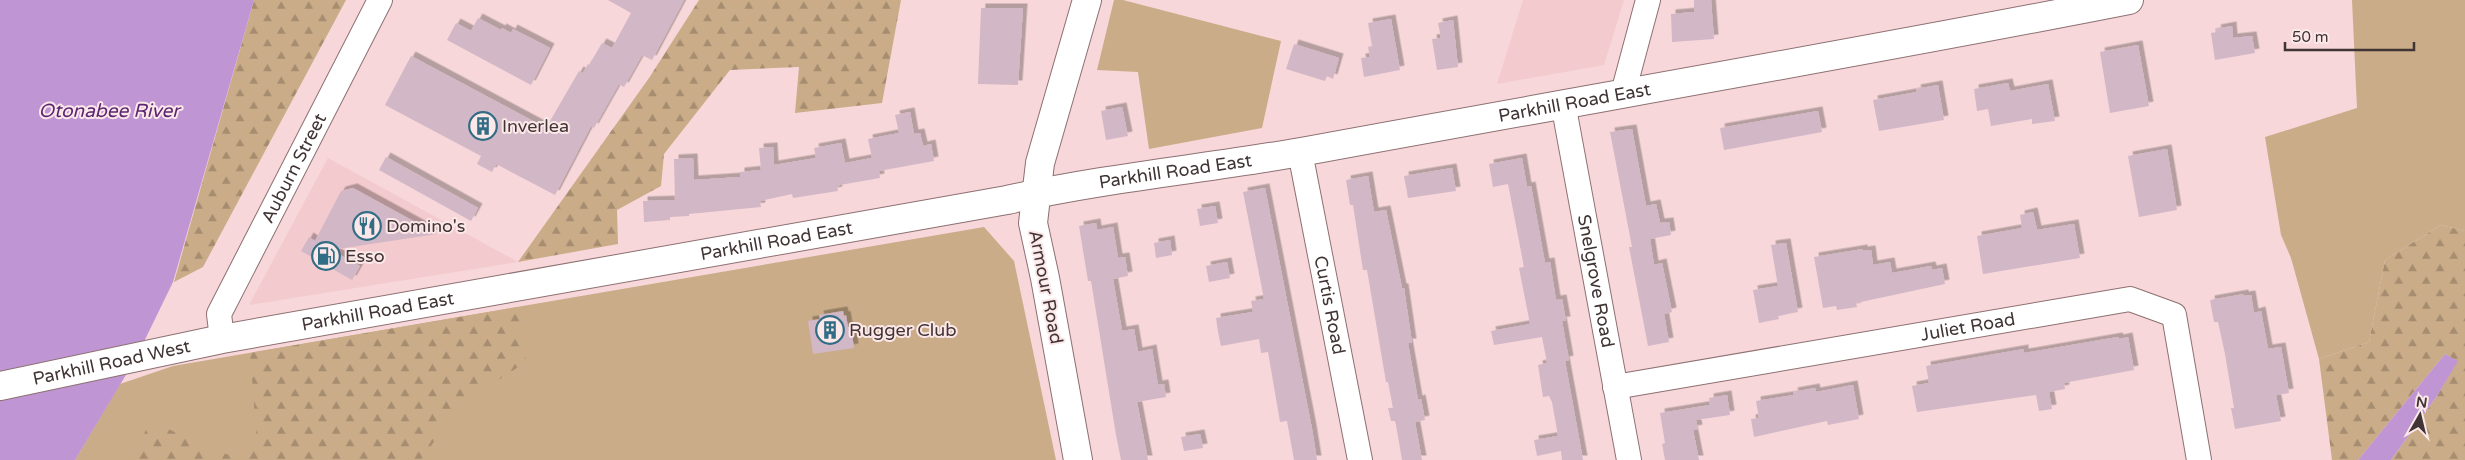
<svg xmlns="http://www.w3.org/2000/svg" width="2465" height="460" font-family="'Varela Round',sans-serif">
<defs>
<pattern id="forest-firs" width="22" height="20" patternUnits="userSpaceOnUse" patternTransform="scale(1.25)"><rect width="22" height="20" fill="#caac88"/><path d="M5 1l3.5 6h-7zM16 11l3.5 6h-7z" fill="#a68d70"/></pattern>
<filter id="shadow"><feDropShadow dx="4.5" dy="-4.5" stdDeviation="0" flood-color="#0004"/></filter>
</defs>
<rect width="100%" height="100%" fill="#f7d7d9"/>
<!-- built -->
<g fill="#f3cacd">
<path d="M1523,0H1624L1604,65L1497,84Z"/>
<path d="M328,158L518,262L249,305Z"/>
</g>
<!-- green -->
<g fill="#caac88">
<path d="M1114,0H1123L1281,41L1262,128L1149,149L1138,72L1097,70Z"/>
<path d="M2352,0H2465V231L2441,225L2385,260L2369,342L2319,359L2291,258L2281,235L2265,137L2357,108Z"/>
<path d="M984,227L1014,261L1056,460H75L120,384L173,366Z"/>
</g>
<!-- forest -->
<g fill="url(#forest-firs)">
<path d="M254,0H346L203,267L174,282Z"/>
<path d="M699,0H901L882,103L795,113L799,67L730,70L664,154L661,186L617,210L618,244L518,262L649,78Z"/>
<path d="M2441,225L2465,231V460H2391L2437,396L2457,361L2445,354L2358,460H2332L2319,359L2369,342L2385,260Z"/>
<path d="M518,307L526,362L460,405L421,460H131L151,420L204,447L236,457L257,444L250,353Z"/>
</g>
<!-- water -->
<g fill="#bf95d4">
<path d="M0,0H254L173,282L136,358L75,460H0Z"/>
<path d="M2445,354L2458,361L2437,396L2391,460H2358Z"/>
</g>
<!-- building -->
<g fill="#d2b7c6" filter="url(#shadow)">
<path d="M608,0H684L652,60L642,55L624,87L619,84L594,128L591,126L555,195L496,164L492,172L477,164L481,156L385,105L411,56L546,128L579,71L583,73L588,64L589,65L602,43L612,48L631,13Z"/>
<path d="M1694,0H1711L1714,39L1672,42L1671,14L1694,12Z"/>
<path d="M981,8H1023L1018,85L978,84Z"/>
<path d="M478,18L501,30L502,28L511,33L513,29L550,48L531,85L447,40L456,23L471,31Z"/>
<path d="M1391,19L1400,70L1364,77L1361,58L1370,57L1368,47L1372,46L1368,23Z"/>
<path d="M1453,20L1458,67L1437,70L1432,39L1441,38L1438,23Z"/>
<path d="M2232,26L2233,38L2252,36L2255,53L2215,60L2211,33L2217,32L2216,29Z"/>
<path d="M1294,44L1339,58L1333,79L1327,76L1325,81L1286,69Z"/>
<path d="M2138,45L2149,106L2110,113L2100,52Z"/>
<path d="M2008,83L2010,91L2048,84L2055,121L2032,124V119L1991,126L1988,109L1977,111L1974,89Z"/>
<path d="M1938,85L1944,120L1879,131L1873,100L1917,92L1916,89Z"/>
<path d="M1122,107L1128,136L1106,140L1101,111Z"/>
<path d="M1818,111L1822,132L1724,150L1720,128Z"/>
<path d="M910,112L914,134L920,133L923,146L931,144L934,161L879,171L880,178L840,185L837,186L838,191L793,198L792,194L760,201L761,207L689,214V216L670,217V220L644,222L643,201L675,200L674,159L693,158L694,180L740,177V172L761,170L759,148L773,147L774,165L816,158L814,148L841,143L845,163L872,158L868,139L899,133L895,115Z"/>
<path d="M1632,129L1646,206L1656,204L1660,223L1669,222L1671,235L1650,239L1654,265L1662,263L1672,312L1664,314L1669,342L1648,346L1629,247H1632L1610,132Z"/>
<path d="M2167,149L2177,210L2139,217L2128,156Z"/>
<path d="M386,157L478,208L471,221L379,170Z"/>
<path d="M1522,158L1527,187L1531,186L1545,263L1550,262L1556,300L1562,299L1566,321H1562L1569,360L1565,361L1583,460H1562L1561,451L1537,456L1534,440L1558,436L1552,402L1549,396L1543,397L1538,365L1547,363L1542,337L1494,345L1491,331L1530,324L1519,268L1524,267L1508,184L1493,187L1489,164Z"/>
<path d="M1452,168L1456,191L1408,198L1404,176Z"/>
<path d="M1368,176L1374,212L1386,210L1402,288H1404L1412,343H1408L1418,400L1421,399L1425,420L1415,422L1422,460H1402L1396,425L1395,421H1391L1388,408H1393L1388,382H1386L1367,270H1363L1353,205H1350L1346,180Z"/>
<path d="M353,188L437,234L331,250L360,266L352,280L301,251L309,237L315,241L341,191Z"/>
<path d="M1265,188L1312,429L1317,460H1294L1287,421L1280,422L1268,352L1261,353L1259,339L1221,346L1218,332L1216,318L1253,312L1251,301L1264,299L1243,192Z"/>
<path d="M1215,206L1218,223L1200,226L1197,209Z"/>
<path d="M2033,212L2037,230L2074,224L2080,258L1983,274L1977,236L2022,228L2020,215Z"/>
<path d="M1096,223L1097,230L1113,227L1118,258L1125,257L1128,276L1113,279L1122,331L1134,329L1138,352L1152,349L1158,385L1164,384L1166,397L1137,402L1148,460H1121L1116,435L1091,281H1088L1079,226Z"/>
<path d="M1170,240L1172,255L1156,258L1154,243Z"/>
<path d="M1786,243L1798,312L1778,316L1779,319L1759,323L1753,290L1778,286L1771,245Z"/>
<path d="M1863,249V251L1871,250L1873,265L1890,262L1892,273L1931,266L1932,270L1942,268L1945,284L1856,303L1857,307L1837,310L1836,306L1823,308L1814,257Z"/>
<path d="M1227,262L1230,278L1209,282L1206,266Z"/>
<path d="M2244,294V296L2251,295L2254,313L2261,311L2268,349L2281,347L2289,393L2276,395L2281,421L2235,429L2231,408H2234L2225,354L2218,322H2214L2210,300Z"/>
<path d="M843,311L844,316L846,315L848,327H851L854,348L813,354L808,321L820,319L819,315Z"/>
<path d="M2118,337L2119,339L2128,337L2134,370L2064,383L2065,389L2049,392L2052,409L2039,411L2036,395L1917,412L1912,386L1929,383L1926,366L2024,349V353Z"/>
<path d="M1853,385L1859,419L1828,425L1827,421L1754,437L1751,419L1759,418L1756,401L1794,395L1793,392L1815,388L1816,392Z"/>
<path d="M1727,395L1730,415L1696,420L1698,429L1693,430L1699,460H1665L1662,444L1665,443L1660,413L1710,405L1709,398Z"/>
<path d="M1200,434L1203,448L1184,451L1181,437Z"/>
</g>
<g fill="none" stroke-linecap="round" stroke-linejoin="round">
<defs>
<g id="minor">
<path d="M1623,93L1648,0"/>
<path id="s1" d="M1563,103L1629,460"/>
<path id="s2" d="M1300,152L1360,460"/>
<path id="s3" d="M222,339L219,314L380,0"/>
<path id="s4" d="M1615,387L2130,299L2174,315L2199,460"/>
</g>
<g id="major">
<path id="s5" d="M0,386L222,339L1007,200C1104,178 1203,169 1301,152C1577,101 1854,54 2129,0"/>
<path d="M1078,460L1045,278L1033,223L1040,163L1087,0"/>
</g>
</defs>
<!-- minor casing -->
<use href="#minor" stroke="#8d7072" stroke-width="26"/>
<!-- major casing -->
<use href="#major" stroke="#8d7072" stroke-width="30"/>
<!-- minor -->
<use href="#minor" stroke="#fff" stroke-width="24"/>
<!-- major -->
<use href="#major" stroke="#fff" stroke-width="28"/>
</g>
<!-- icons -->
<defs>
<symbol id="building-ring" viewBox="-11 -11 22 22"><circle r="9.5" fill="#fce8e9" stroke="#316d84" stroke-width="1.5"/><path d="M-4-6H4V6H1V3H-1V6H-4ZM-2.5-4.3h1.7v1.8h-1.7ZM.8-4.3h1.7v1.8H.8ZM-2.5-1h1.7V.8h-1.7ZM.8-1h1.7V.8H.8Z" fill="#316d84"/></symbol>
<symbol id="restaurant-ring" viewBox="-11 -11 22 22"><circle r="9.5" fill="#fce8e9" stroke="#316d84" stroke-width="1.5"/><path d="M-5-6h1v4h1v-4h1v4h1v-4h1v5L-1.5 .5V6h-2V.5L-5-1ZM5-6V6H3V1.5H1.5Q1.5-4 5-6Z" fill="#316d84"/></symbol>
<symbol id="fuel-ring" viewBox="-11 -11 22 22"><circle r="9.5" fill="#fce8e9" stroke="#316d84" stroke-width="1.5"/><path d="M-5.5-6h7V0h2V4h1.3V-2.5L3-4.5l.8-.8L6-3V5H2.5V1h-1V6h-7ZM-4.2-4.7v3.2H.2V-4.7Z" fill="#316d84"/></symbol>
</defs>
<g fill-rule="evenodd">
<use href="#building-ring" x="467" y="110" width="32" height="32"/>
<use href="#restaurant-ring" x="351" y="210" width="32" height="32"/>
<use href="#fuel-ring" x="310" y="240" width="32" height="32"/>
<use href="#building-ring" x="814" y="314" width="32" height="32"/>
</g>
<g text-anchor="middle" dominant-baseline="central" stroke-width="4" stroke-linejoin="round" paint-order="stroke">
<!-- street labels -->
<g font-size="18" fill="#413435" stroke="#fce8e9">
<text stroke="none"><textPath href="#s5" startOffset="1600">Parkhill Road East</textPath></text>
<text stroke="none"><textPath href="#s3" startOffset="189">Auburn Street</textPath></text>
<text stroke="none"><textPath href="#s5" startOffset="1195">Parkhill Road East</textPath></text>
<text stroke="none"><textPath href="#s5" startOffset="790">Parkhill Road East</textPath></text>
<text stroke="none"><textPath href="#s1" startOffset="181">Snelgrove Road</textPath></text>
<text transform="translate(1046 287) rotate(79)">Armour Road</text>
<text stroke="none"><textPath href="#s2" startOffset="156">Curtis Road</textPath></text>
<text stroke="none"><textPath href="#s5" startOffset="385">Parkhill Road East</textPath></text>
<text stroke="none"><textPath href="#s4" startOffset="358">Juliet Road</textPath></text>
<text stroke="none"><textPath href="#s5" startOffset="114">Parkhill Road West</textPath></text>
</g>
<!-- poi labels -->
<g font-size="18" fill="#413435" stroke="#fce8e9" text-anchor="start">
<text x="502" y="126">Inverlea</text>
<text x="386" y="226">Domino's</text>
<text x="345" y="256">Esso</text>
<text x="849" y="330">Rugger Club</text>
</g>
<!-- water labels -->
<g font-size="19" font-style="italic" fill="#5b2671" stroke="#fce8e9">
<text x="109" y="111">Otonabee River</text>
</g>
</g>
<!-- north arrow -->
<g transform="translate(2420 415) rotate(8)" stroke="#fce8e9" stroke-width="4" paint-order="stroke">
<path d="M0-4L9 19L0 12L-9 19Z" fill="#413435"/>
<text y="-8" font-size="14" font-weight="bold" text-anchor="middle" fill="#413435">N</text>
</g>
<!-- scale -->
<path d="M2285 42v8h129v-8" fill="none" stroke="#413435" stroke-width="2.5"/>
<text x="2292" y="42" font-size="15" fill="#413435" stroke="#fce8e9" stroke-width="4" paint-order="stroke">50 m</text>
</svg>
